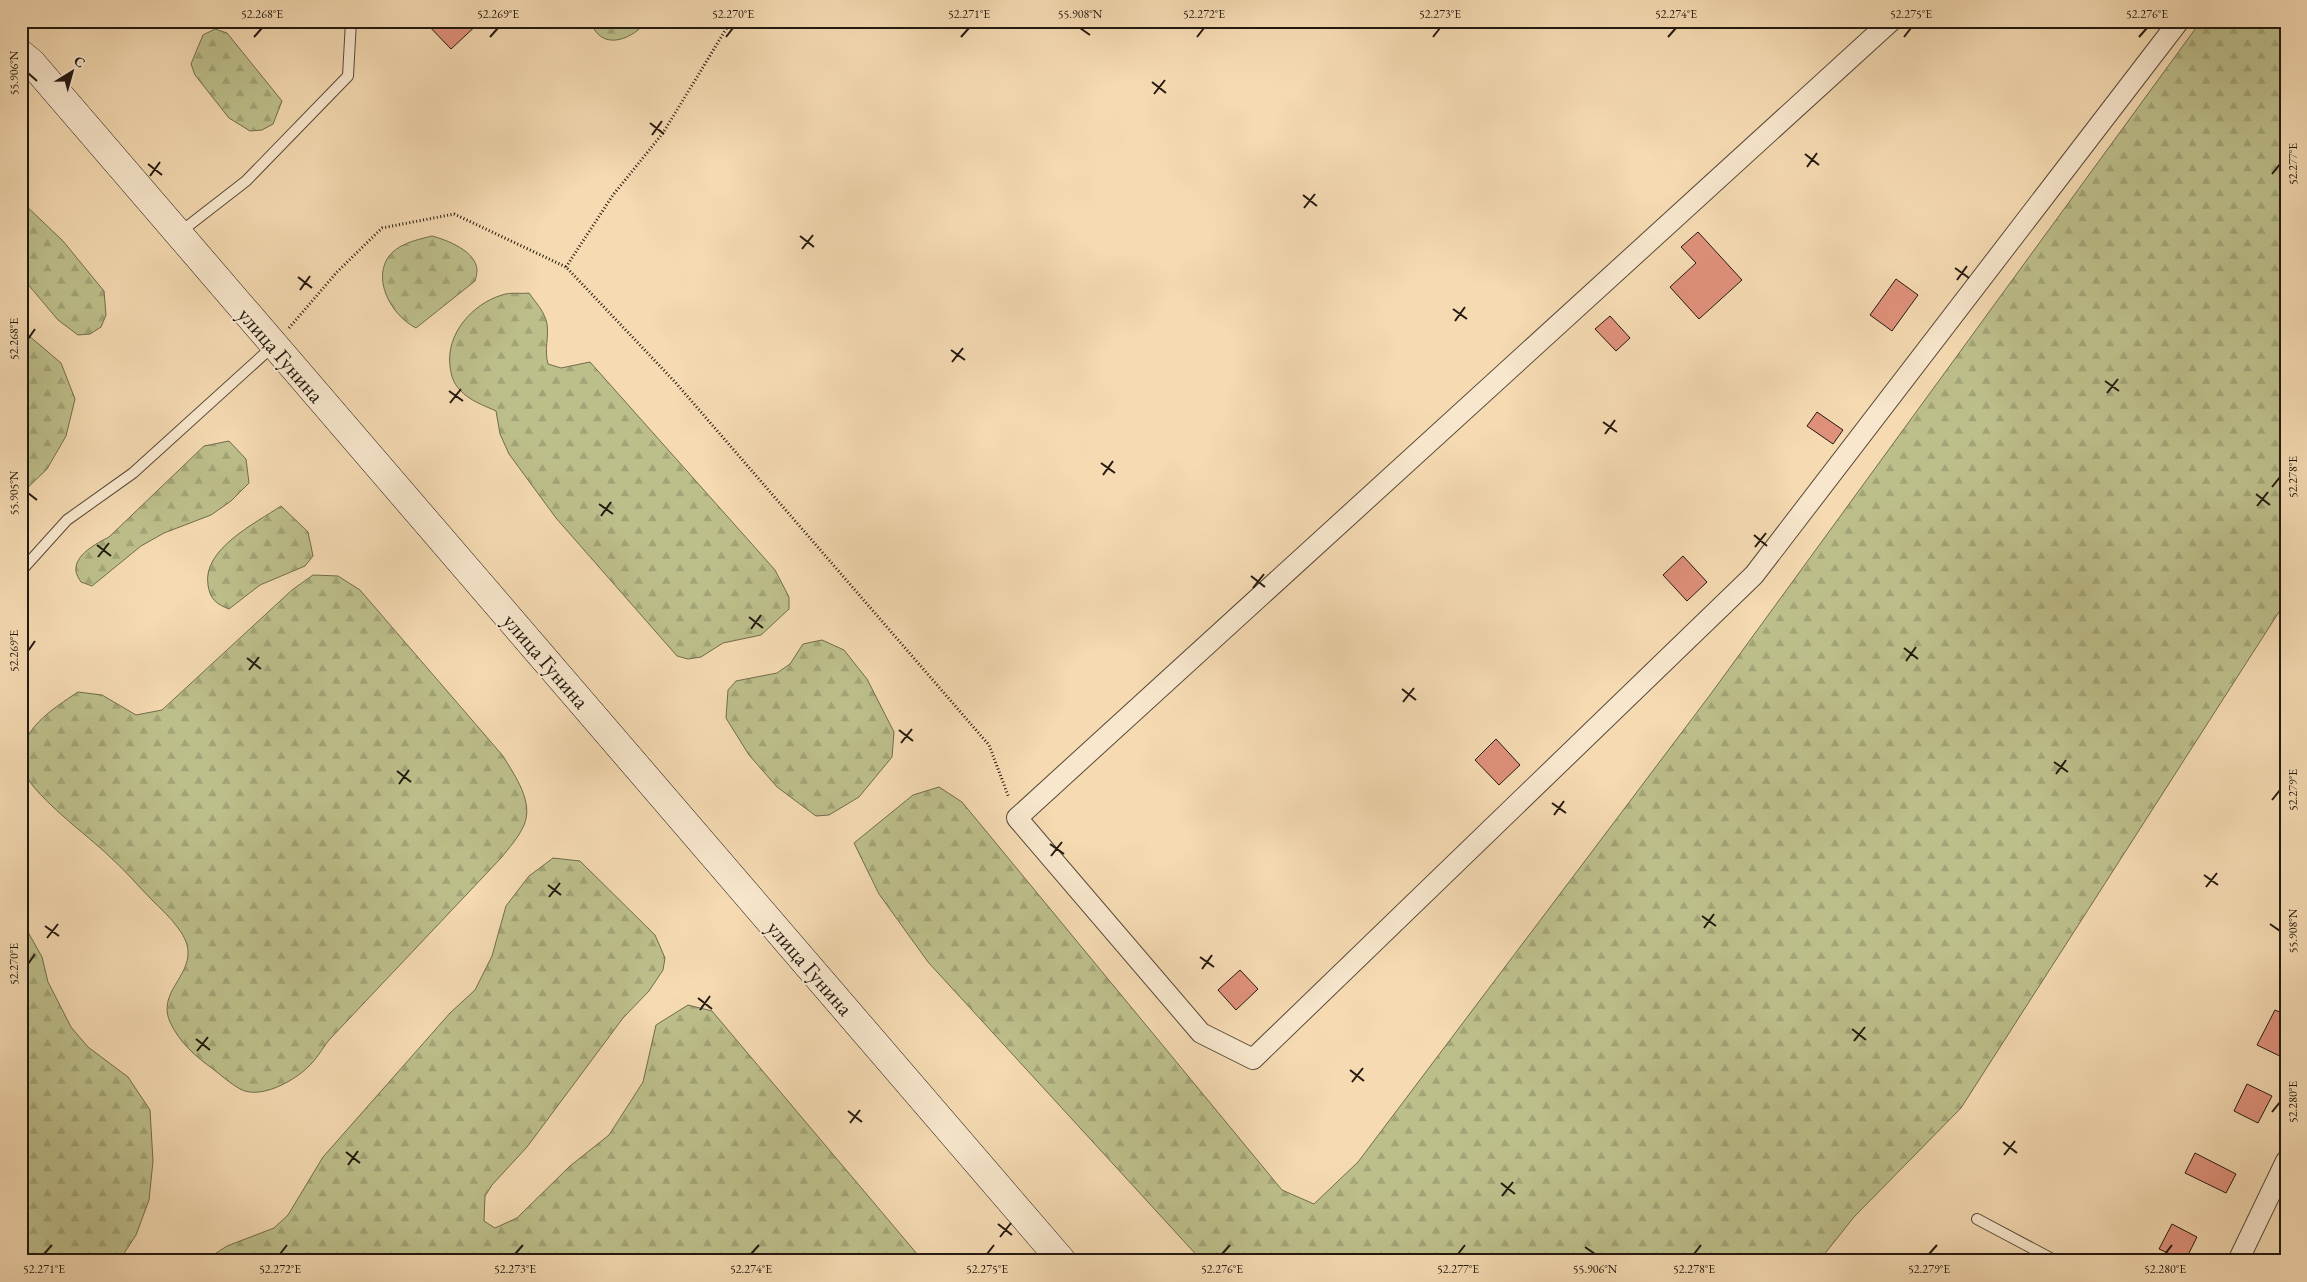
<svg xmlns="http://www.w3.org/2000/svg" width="2307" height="1282" font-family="'EB Garamond',serif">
<defs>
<pattern id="forest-firs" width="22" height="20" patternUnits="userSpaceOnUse" patternTransform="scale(1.25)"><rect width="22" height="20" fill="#bdbf8b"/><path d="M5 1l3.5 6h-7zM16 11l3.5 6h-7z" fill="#a2a477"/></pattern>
</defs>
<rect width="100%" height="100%" fill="#f5dab2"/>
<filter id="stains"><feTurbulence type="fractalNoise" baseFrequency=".004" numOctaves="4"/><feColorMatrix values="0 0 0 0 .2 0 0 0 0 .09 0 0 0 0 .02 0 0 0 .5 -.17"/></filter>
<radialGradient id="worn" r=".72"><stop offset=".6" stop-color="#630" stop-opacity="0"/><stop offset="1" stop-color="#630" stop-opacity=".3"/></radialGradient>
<!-- forest -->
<g fill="url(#forest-firs)" stroke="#706c4e">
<path d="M598,21H647C634,38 605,51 593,27Z"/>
<path d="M2201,21H2286V601L1961,1108L1854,1217L1819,1261H1202L928,962L879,894L854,843L913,795L939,787L962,802L1282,1190L1314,1204L1358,1162L1710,695Z"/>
<path d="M215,29L227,33L282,101L273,124L262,130L250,131L229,118L195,75L191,64L203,35Z"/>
<path d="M21,201L63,241L104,291L106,315L101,327L90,334L78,335L58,320L21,276Z"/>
<path d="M432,236C447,240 476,251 477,270C477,273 476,278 475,281L416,328C394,317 373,284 387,259C396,244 416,240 432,236Z"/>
<path d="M529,293C536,303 545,312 547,324C549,338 544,349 548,364L561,368L590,362L775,570L789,597V609L761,635L723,643L701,657L688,659L677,656L556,518L509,454L500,434L496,411C483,405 470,401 460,390C453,383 451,375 450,366C446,334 472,304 502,295C510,292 521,294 529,293Z"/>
<path d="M21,329L61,363L75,399L66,436L47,469L21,494Z"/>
<path d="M229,441L246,459L249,483L231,501L211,515L164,533L141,546L92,586L81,582C79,579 76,574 76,571C74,555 97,543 109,537L204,446Z"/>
<path d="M281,506L308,532L313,556L305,566L260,585L229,609C216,604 210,599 208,585C202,549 256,523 281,506Z"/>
<path d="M313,575L338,576L360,590L503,756C515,776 534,802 524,825C519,837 509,848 501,858L329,1040C322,1049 316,1060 308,1067C294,1081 260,1100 240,1089C231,1084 222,1076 213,1069C196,1057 179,1042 170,1022C154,986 210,969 178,928C171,918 161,909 152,900C138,886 125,870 110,857C90,837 26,791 22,766C16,731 54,708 78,692L102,695L136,715L162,710L292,590Z"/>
<path d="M822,640L844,650L867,679L894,732L892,757L859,797L829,815L816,816L777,787L749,755L726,718L728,690L736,681L777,673L790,664L803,644Z"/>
<path d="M553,858L580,861L655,935L665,958L663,970L649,991L623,1018L527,1147L492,1185L485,1196L484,1221L495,1228L517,1218L570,1166L609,1135L643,1082L656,1025L688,1005L712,1011L923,1261H204L227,1246L274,1228L288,1215L323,1157L450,1013L475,990L492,956L506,906L529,876Z"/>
<path d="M21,930L28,932L42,957L48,982L71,1027L88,1047L128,1077L150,1110L153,1161L149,1200L136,1235L119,1261H21Z"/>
</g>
<!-- building -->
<g fill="#e0917b" stroke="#231910">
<path d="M424,21H481L451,49Z"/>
<path d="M1698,232L1742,280L1699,319L1670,287L1696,263L1681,247Z"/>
<path d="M1896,279L1918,295L1892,331L1870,315Z"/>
<path d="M1610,316L1630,338L1616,351L1595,329Z"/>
<path d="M1817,412L1843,430L1833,444L1807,426Z"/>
<path d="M1683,556L1707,582L1687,601L1663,575Z"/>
<path d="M1496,739L1520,765L1499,785L1475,760Z"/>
<path d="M1240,970L1258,989L1236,1010L1218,990Z"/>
<path d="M2275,1010L2286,1015V1059L2257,1045Z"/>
<path d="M2247,1084L2272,1096L2258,1123L2234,1111Z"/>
<path d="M2195,1153L2236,1174L2226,1193L2185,1173Z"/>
<path d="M2172,1224L2197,1237L2185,1261L2159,1249Z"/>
</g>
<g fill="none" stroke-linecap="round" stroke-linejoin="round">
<defs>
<g id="lane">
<path d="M179,233L246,181L348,76L351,21"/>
<path d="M21,571L67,520L133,473L272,347"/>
<path d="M1977,1219L2056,1261"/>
</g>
<g id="street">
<path d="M1891,21L1017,818L1201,1033L1253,1059L1754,575L2179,21"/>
<path d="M2238,1261L2286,1161"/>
</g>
<path id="secondary" d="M21,54L31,62C372,463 718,861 1062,1261"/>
</defs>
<!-- lane casing -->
<use href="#lane" stroke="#584938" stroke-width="12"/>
<!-- street casing -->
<use href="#street" stroke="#584938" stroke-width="22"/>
<!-- secondary casing -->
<use href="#secondary" stroke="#231910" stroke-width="29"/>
<!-- path -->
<g stroke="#231910" stroke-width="3" stroke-dasharray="1 2.5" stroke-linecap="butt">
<path d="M566,267L613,195L663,133L731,21"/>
<path d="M289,328L337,272L382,228L454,214L566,267L675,382L989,745L1009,798"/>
</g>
<!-- lane -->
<use href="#lane" stroke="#f8e7cd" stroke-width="10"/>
<!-- street -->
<use href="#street" stroke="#f8e7cd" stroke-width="20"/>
<!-- secondary -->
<use href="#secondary" stroke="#f8e7cd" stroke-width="28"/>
</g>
<!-- ticks -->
<path fill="none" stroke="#231910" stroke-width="2" d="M1080,28L1090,35M254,37L262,28M490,37L498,28M726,37L733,28M961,37L969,28M1197,37L1204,28M1433,37L1440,28M1668,37L1676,28M1904,37L1911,28M2139,37L2147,28M28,73L37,81M1152,82L1166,93M1154,94L1165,80M650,123L664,134M652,135L662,121M1805,154L1819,165M148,164L162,175M1807,167L1817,153M2272,174L2280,164M150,176L160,162M1303,195L1317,206M1304,208L1315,194M800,236L814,247M802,249L813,235M1955,268L1969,278M298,277L312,288M1957,280L1967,266M300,290L310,276M1453,309L1467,319M1455,321L1465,307M28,339L35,329M951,350L965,360M952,362L963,348M2105,381L2119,391M449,391L463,401M2107,393L2118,379M450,403L461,389M1603,422L1617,432M1605,434L1615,420M1101,463L1115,473M1103,475L1113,461M2272,487L2280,477M28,493L37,500M2256,494L2270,505M599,504L613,514M2257,506L2268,492M601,516L611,502M1754,535L1767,546M97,545L111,556M1755,547L1766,533M98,557L109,543M1251,576L1265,587M1253,588L1264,574M749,617L763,628M751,629L761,615M1904,648L1918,659M28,651L35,641M247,658L261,669M1906,661L1916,647M249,670L259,657M1402,689L1416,700M1403,702L1414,688M899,730L913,741M901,743L912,729M2054,762L2068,772M397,771L411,782M2056,774L2066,760M399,784L409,770M2272,800L2280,790M1552,803L1566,813M1554,815L1564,801M1050,844L1064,854M1051,856L1062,842M2204,875L2218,885M548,885L561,895M2206,887L2217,873M549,897L560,883M1702,916L1716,926M2270,924L2280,931M45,926L59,936M1704,928L1714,914M47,938L58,924M1200,957L1214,967M28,964L35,954M1202,969L1212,955M698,998L712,1009M700,1010L710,996M1852,1029L1866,1040M196,1039L210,1050M1854,1041L1865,1027M197,1051L208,1037M1350,1070L1364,1081M1352,1082L1363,1068M848,1111L862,1122M2272,1112L2280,1102M850,1123L860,1110M2003,1142L2017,1153M346,1152L360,1163M2004,1155L2015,1141M348,1165L358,1151M1501,1183L1515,1194M1502,1196L1513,1182M998,1224L1012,1235M1000,1237L1011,1223M1585,1247L1595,1254M44,1254L52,1245M280,1254L287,1245M515,1254L523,1245M751,1254L759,1245M987,1254L994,1245M1222,1254L1230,1245M1458,1254L1465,1245M1694,1254L1701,1245M1929,1254L1937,1245M2165,1254L2172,1245"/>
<g text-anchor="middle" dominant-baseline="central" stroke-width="4" stroke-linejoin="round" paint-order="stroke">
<!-- street labels -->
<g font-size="22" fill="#231910" stroke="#f8e7cd">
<text transform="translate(281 355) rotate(49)">улица Гунина</text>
<text transform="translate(546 661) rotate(49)">улица Гунина</text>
<text transform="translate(810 968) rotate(49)">улица Гунина</text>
</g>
</g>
<!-- margin -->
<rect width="2307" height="1282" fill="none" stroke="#f5dab2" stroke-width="55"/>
<!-- north arrow -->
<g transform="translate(72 72) rotate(37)" stroke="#f8e7cd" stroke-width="4" paint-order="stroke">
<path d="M0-4L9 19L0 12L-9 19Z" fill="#231910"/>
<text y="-8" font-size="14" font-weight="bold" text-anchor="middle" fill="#231910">С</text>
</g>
<rect x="28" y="28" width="2252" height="1226" fill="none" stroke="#231910" stroke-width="2"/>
<g font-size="12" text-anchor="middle" fill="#231910">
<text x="262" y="18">52.268°E</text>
<text x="498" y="18">52.269°E</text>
<text x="733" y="18">52.270°E</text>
<text x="969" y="18">52.271°E</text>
<text x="1080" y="18">55.908°N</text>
<text x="1204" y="18">52.272°E</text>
<text x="1440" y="18">52.273°E</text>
<text x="1676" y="18">52.274°E</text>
<text x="1911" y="18">52.275°E</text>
<text x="2147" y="18">52.276°E</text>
<text transform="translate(14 73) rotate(-90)" y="4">55.906°N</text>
<text transform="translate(2293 164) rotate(-90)" y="4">52.277°E</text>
<text transform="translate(14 339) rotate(-90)" y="4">52.268°E</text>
<text transform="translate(2293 477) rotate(-90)" y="4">52.278°E</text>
<text transform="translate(14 493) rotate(-90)" y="4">55.905°N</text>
<text transform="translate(14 651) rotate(-90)" y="4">52.269°E</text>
<text transform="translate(2293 790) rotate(-90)" y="4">52.279°E</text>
<text transform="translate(2293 931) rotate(-90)" y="4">55.908°N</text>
<text transform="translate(14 964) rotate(-90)" y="4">52.270°E</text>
<text transform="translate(2293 1102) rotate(-90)" y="4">52.280°E</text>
<text x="44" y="1273">52.271°E</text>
<text x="280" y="1273">52.272°E</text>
<text x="515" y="1273">52.273°E</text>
<text x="751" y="1273">52.274°E</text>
<text x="987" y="1273">52.275°E</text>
<text x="1222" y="1273">52.276°E</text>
<text x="1458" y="1273">52.277°E</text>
<text x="1595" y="1273">55.906°N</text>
<text x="1694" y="1273">52.278°E</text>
<text x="1929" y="1273">52.279°E</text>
<text x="2165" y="1273">52.280°E</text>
</g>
<rect width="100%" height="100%" filter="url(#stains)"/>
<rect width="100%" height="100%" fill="url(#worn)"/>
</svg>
